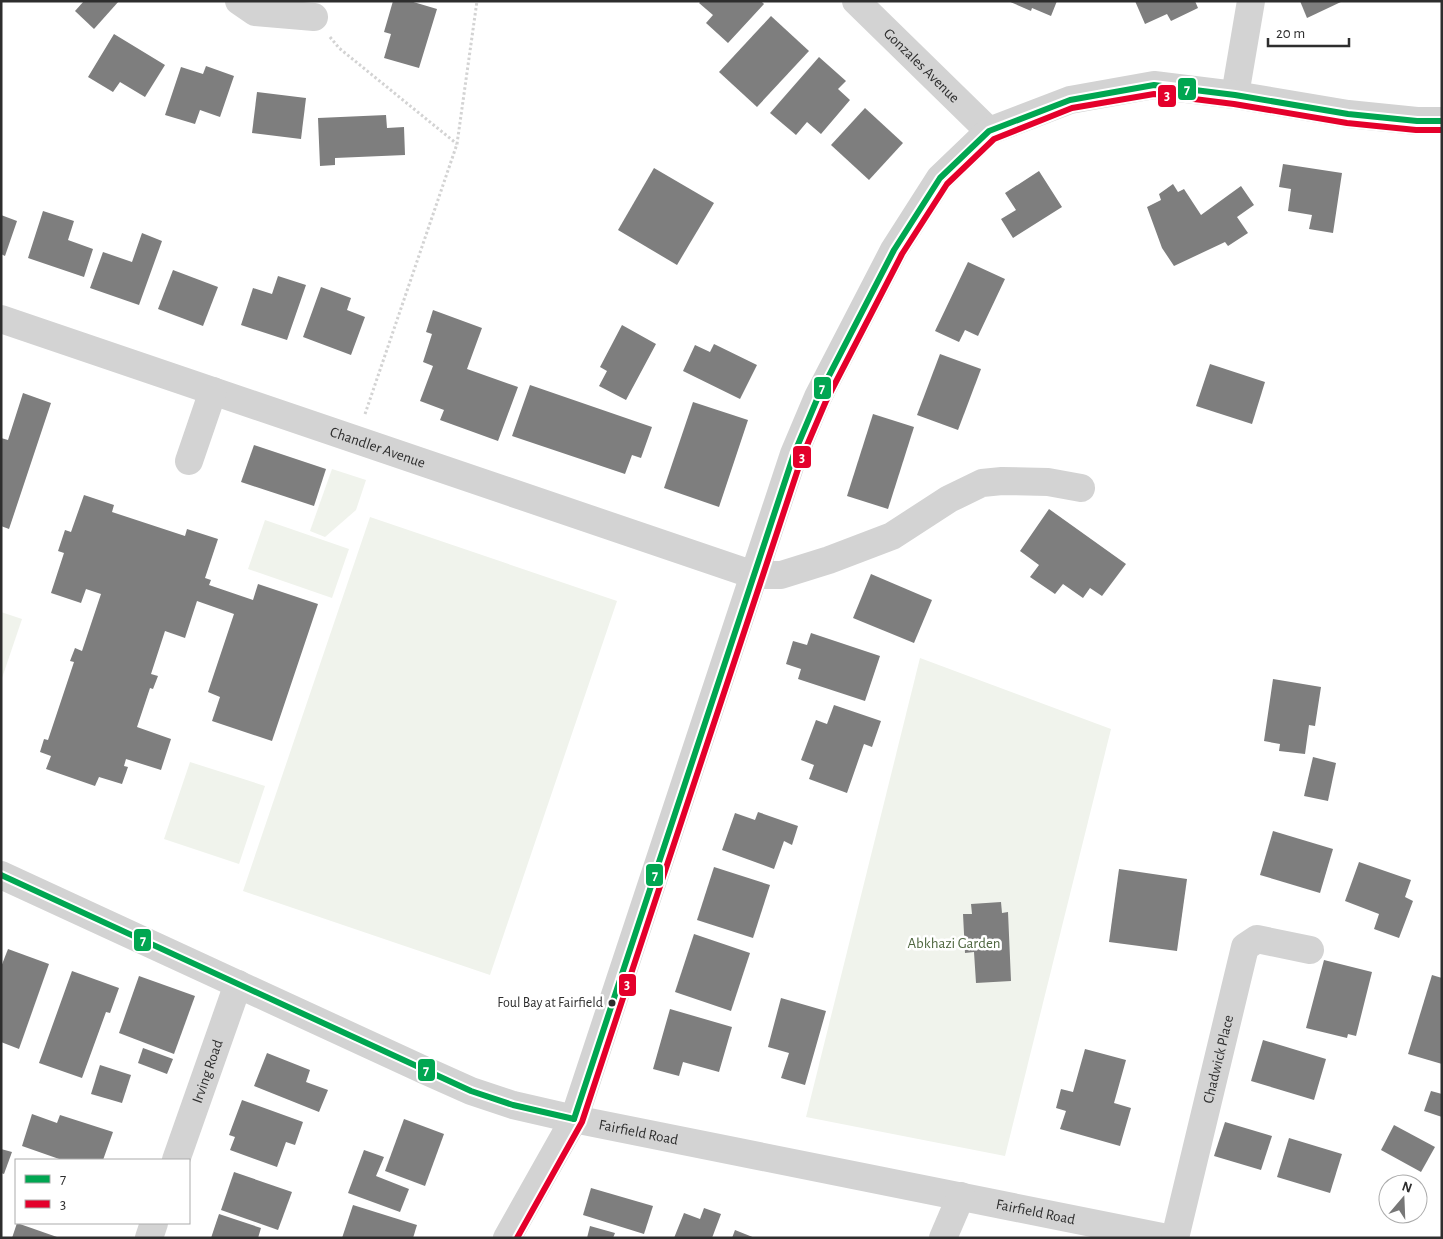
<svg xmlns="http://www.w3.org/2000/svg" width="1443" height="1239" font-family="'Alegreya Sans',sans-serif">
<rect width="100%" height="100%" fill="#fff"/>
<!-- green -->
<g fill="#f0f3ec">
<path d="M332,469L366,480L356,510L325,537L310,531Z"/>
<path d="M370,517L617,601L490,975L243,891Z"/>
<path d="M265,520L349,549L332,598L248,569Z"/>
<path d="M1,612L22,619L1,681Z"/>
<path d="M920,658L1111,729L1005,1156L806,1117Z"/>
<path d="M190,762L265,786L239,864L164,839Z"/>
</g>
<!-- building -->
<g fill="#7e7e7e">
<path d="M84,1H119L94,29L75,11Z"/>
<path d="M393,1H410L437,9L419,68L384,58L391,34L384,32Z"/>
<path d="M701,1H761L764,4L728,43L706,23L713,15L699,3Z"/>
<path d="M1008,1H1057L1051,16L1032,8L1031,11Z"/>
<path d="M1135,1H1195L1198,8L1171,21L1167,14L1145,24Z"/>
<path d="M1300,1H1343L1307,18Z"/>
<path d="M771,16L809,51L757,107L719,72Z"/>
<path d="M114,34L165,65L145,97L120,82L113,92L88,77Z"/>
<path d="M819,57L846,81L838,89L850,100L821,134L807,122L796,135L770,113Z"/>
<path d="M206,66L234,76L220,117L200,110L195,124L165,115L181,67L203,74Z"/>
<path d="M257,92L306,98L301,139L252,133Z"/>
<path d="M865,108L903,143L869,180L831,145Z"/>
<path d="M386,115L387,128L404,127L405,155L335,158V165L320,166L318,118Z"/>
<path d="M1283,164L1342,173L1333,233L1309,229L1312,215L1288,211L1291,189L1279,187Z"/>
<path d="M654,168L714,203L677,265L618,230Z"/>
<path d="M1039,171L1062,207L1013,238L1001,219L1016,210L1005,193Z"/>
<path d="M1173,184L1178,192L1184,189L1201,215L1241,186L1254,205L1237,217L1248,233L1228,246L1225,242L1174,266L1162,248L1147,207L1161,200L1159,194Z"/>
<path d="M43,211L74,221L68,240L93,249L84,277L28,258Z"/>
<path d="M1,215L17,221L5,256L1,254Z"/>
<path d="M142,233L162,241L139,305L90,288L103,252L132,262Z"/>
<path d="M968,262L1005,279L978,336L965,330L959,342L935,331Z"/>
<path d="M173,270L218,287L203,326L158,309Z"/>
<path d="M278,276L306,285L287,340L241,325L253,288L272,294Z"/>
<path d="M321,287L351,298L347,310L365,317L351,355L303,337Z"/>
<path d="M433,310L482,328L467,369L518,387L498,441L440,420L444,410L420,401L433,366L423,362L432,334L426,332Z"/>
<path d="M622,325L656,344L626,400L599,386L607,371L600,367Z"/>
<path d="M714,344L757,365L740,399L683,371L695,345L710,352Z"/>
<path d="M940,354L981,369L958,430L917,415Z"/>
<path d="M1210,364L1265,382L1252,424L1196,406Z"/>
<path d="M530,385L652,427L641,458L632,455L625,474L512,436Z"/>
<path d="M23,393L51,403L9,529L1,526V438L8,440Z"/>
<path d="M693,402L748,420L719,507L664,488Z"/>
<path d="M873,414L914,427L888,509L847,496Z"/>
<path d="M254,445L326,469L314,506L241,482Z"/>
<path d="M84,495L114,505L112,512L185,536L187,529L218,539L205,578L211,580L209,585L253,600L258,584L318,604L272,741L212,721L220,697L208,692L234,614L197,601L185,638L165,631L151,674L158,676L153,689L150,688L137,727L171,739L161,770L126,759L124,766L128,767L122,784L99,777L95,786L46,769L51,756L40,752L44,739L48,740L74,662L70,661L75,648L82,651L101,594L86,589L81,603L51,593L64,553L58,551L65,530L71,532Z"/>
<path d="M1049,509L1126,564L1102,596L1090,588L1083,598L1063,584L1055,594L1030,577L1039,565L1020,551Z"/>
<path d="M871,574L932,600L914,643L853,618Z"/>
<path d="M811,633L880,656L865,701L798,679L801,669L786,664L793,641L807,645Z"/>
<path d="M1273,679L1321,687L1315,726L1309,725L1305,754L1279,751L1280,744L1264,741Z"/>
<path d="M834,705L881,721L872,747L864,744L847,793L809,779L814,765L801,760L816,720L827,724Z"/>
<path d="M1313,757L1336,763L1328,801L1304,796Z"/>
<path d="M758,812L798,826L792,845L784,841L774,869L722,850L735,813L755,820Z"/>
<path d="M1273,831L1333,849L1320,893L1260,875Z"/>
<path d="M1359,862L1411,880L1405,897L1413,901L1399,938L1374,929L1379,914L1345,901Z"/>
<path d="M714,867L770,885L753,938L697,920Z"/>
<path d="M1119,869L1187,879L1177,951L1109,942Z"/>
<path d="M1001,902L1002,913L1008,912L1011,981L976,983L974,952L965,953L963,914H972L971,904Z"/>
<path d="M694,934L750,953L731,1011L675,992Z"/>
<path d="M8,949L49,964L19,1049L1,1042V967Z"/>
<path d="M1324,960L1372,972L1356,1036L1348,1034L1347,1038L1306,1028Z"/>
<path d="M72,971L119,988L110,1013L106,1012L82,1078L39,1063Z"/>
<path d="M1432,975L1442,978V1064L1408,1054Z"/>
<path d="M139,976L195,996L174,1054L119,1033Z"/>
<path d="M781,998L826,1011L805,1085L781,1078L789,1053L768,1047Z"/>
<path d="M670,1009L732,1027L719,1072L683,1062L679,1076L653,1069Z"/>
<path d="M1263,1040L1326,1059L1314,1100L1251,1081Z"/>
<path d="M143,1048L173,1059L167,1074L138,1063Z"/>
<path d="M1085,1049L1126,1060L1114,1103L1131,1108L1120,1146L1060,1129L1066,1111L1056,1108L1061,1089L1073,1092Z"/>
<path d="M267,1053L310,1070L306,1082L328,1090L319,1112L254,1086Z"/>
<path d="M100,1065L131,1075L122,1103L91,1094Z"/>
<path d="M1431,1091L1442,1094V1117L1424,1111Z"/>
<path d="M242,1100L303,1122L295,1145L286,1142L277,1167L230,1150L235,1137L229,1135Z"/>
<path d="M32,1114L57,1123L60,1115L113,1132L103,1160H62L22,1146Z"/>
<path d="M404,1119L444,1134L425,1186L385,1171Z"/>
<path d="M1225,1122L1272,1136L1261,1170L1214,1156Z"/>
<path d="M1394,1125L1435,1147L1421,1172L1381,1150Z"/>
<path d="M1289,1138L1342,1154L1330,1193L1277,1177Z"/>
<path d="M1,1149L12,1152L4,1174L1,1173Z"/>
<path d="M364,1150L384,1157L376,1176L409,1189L400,1212L348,1193Z"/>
<path d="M234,1172L292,1192L278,1230L221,1210Z"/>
<path d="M591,1188L653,1206L644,1234L583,1215Z"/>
<path d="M353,1205L417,1225L413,1238H342Z"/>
<path d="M704,1208L721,1214L712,1238H674L684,1213L700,1219Z"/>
<path d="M219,1214L261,1228L258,1238H211Z"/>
<path d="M17,1223L57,1237V1238H12Z"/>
<path d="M590,1226L615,1233L613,1238H587Z"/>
<path d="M735,1230L755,1238H732Z"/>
</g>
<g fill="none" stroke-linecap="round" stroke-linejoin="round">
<!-- path -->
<g stroke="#d3d3d3" stroke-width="3" stroke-dasharray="2.5 2.5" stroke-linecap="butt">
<path d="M330,37L339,48L457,144"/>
<path d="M365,414L457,144L477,1"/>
</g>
<!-- minor -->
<g stroke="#d3d3d3" stroke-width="28">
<path d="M239,1L255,12L314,17"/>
<path id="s1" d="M856,1L989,131"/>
<path d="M1235,95L1251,1"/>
<path id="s2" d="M1,319L754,575H781L829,560L892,536L949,499L982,483L1002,481L1048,482L1081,488"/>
<path d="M189,461L213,391"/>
<path id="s3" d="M1,875L424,1070L471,1091L513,1105L574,1119L1167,1238"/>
<path id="s4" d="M176,1160L238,984"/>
<path d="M149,1238L154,1223"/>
<path d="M507,1238L574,1119L794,454L818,397L894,250L940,178L989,131L1070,100L1154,85L1235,95L1348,114L1417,121H1442"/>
<path d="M943,1238L961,1196"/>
<path id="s5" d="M1175,1238L1245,947L1257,939L1310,950"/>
</g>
<defs>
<g id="bus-1">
<path d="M1,875L471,1091L513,1105L574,1119"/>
<path d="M574,1119L794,454L818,397L894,250L940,178L989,131L1070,100L1154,85L1235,95L1348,114L1417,121H1442"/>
</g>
<path id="bus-2" d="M517,1238L582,1122L802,457L826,401L902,254L947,184L994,139L1072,108L1154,94L1234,104L1347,123L1416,130H1442"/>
</defs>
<!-- bus-1 casing -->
<use href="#bus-1" stroke="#fff" stroke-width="10"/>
<!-- bus-2 casing -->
<use href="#bus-2" stroke="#fff" stroke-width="10"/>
<!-- bus-1 -->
<use href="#bus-1" stroke="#00a651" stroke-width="6"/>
<!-- bus-2 -->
<use href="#bus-2" stroke="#e4002b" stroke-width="6"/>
</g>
<!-- markers -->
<circle fill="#2e2e2e" stroke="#fff" stroke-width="2" cx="612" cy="1003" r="4.5"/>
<g text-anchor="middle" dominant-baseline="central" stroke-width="5" stroke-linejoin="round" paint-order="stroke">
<!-- bus labels -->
<g font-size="14" fill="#2e2e2e" stroke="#fff" text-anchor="end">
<text x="603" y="1003">Foul Bay at Fairfield</text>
</g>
<!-- street labels -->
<g font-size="15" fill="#2e2e2e" stroke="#fff">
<text stroke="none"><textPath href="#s1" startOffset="92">Gonzales Avenue</textPath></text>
<text stroke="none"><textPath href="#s2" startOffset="398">Chandler Avenue</textPath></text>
<text stroke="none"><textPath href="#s5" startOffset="184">Chadwick Place</textPath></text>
<text stroke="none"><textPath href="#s4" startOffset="94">Irving Road</textPath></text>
<text stroke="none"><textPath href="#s3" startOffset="690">Fairfield Road</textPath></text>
<text stroke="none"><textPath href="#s3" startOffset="1095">Fairfield Road</textPath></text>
</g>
<!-- park labels -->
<g font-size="15" fill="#4e663f" stroke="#fff">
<text x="954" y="943">Abkhazi Garden</text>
</g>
</g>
<g stroke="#fff" stroke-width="2">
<rect x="1177" y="77" width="20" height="24" rx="5" fill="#00a651"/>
<rect x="1157" y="84" width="20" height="24" rx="5" fill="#e4002b"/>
<rect x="813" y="376" width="19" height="24" rx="5" fill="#00a651"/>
<rect x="792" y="445" width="20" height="24" rx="5" fill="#e4002b"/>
<rect x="645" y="863" width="19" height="24" rx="5" fill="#00a651"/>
<rect x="133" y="928" width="19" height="24" rx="5" fill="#00a651"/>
<rect x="618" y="973" width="19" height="24" rx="5" fill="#e4002b"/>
<rect x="417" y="1058" width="19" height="24" rx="5" fill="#00a651"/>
</g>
<g font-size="14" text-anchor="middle" font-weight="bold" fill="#fff">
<text x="1187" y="94">7</text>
<text x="1167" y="100">3</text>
<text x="822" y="393">7</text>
<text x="802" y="462">3</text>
<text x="655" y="880">7</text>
<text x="143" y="945">7</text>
<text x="627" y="989">3</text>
<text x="426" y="1075">7</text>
</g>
<!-- border -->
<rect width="1443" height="1239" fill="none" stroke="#2e2e2e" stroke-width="5"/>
<!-- legend -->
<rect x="15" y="1159" width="175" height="65" fill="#ffffff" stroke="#ababab"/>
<rect x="25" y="1175" width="25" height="8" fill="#00a651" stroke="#ababab"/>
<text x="60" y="1184" font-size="15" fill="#2e2e2e">7</text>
<rect x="25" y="1200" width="25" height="8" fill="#e4002b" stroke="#ababab"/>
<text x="60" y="1209" font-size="15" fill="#2e2e2e">3</text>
<!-- north arrow -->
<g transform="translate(1403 1199) rotate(19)"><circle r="24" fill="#ffffff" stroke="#ababab"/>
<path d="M0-4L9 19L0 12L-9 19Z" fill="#777777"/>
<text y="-8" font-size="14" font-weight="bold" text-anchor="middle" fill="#2e2e2e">N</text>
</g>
<!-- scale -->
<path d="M1268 38v8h81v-8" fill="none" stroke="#2e2e2e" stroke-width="2.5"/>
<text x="1276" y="38" font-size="15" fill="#2e2e2e" stroke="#ffffff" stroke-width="4" paint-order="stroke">20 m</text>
</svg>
